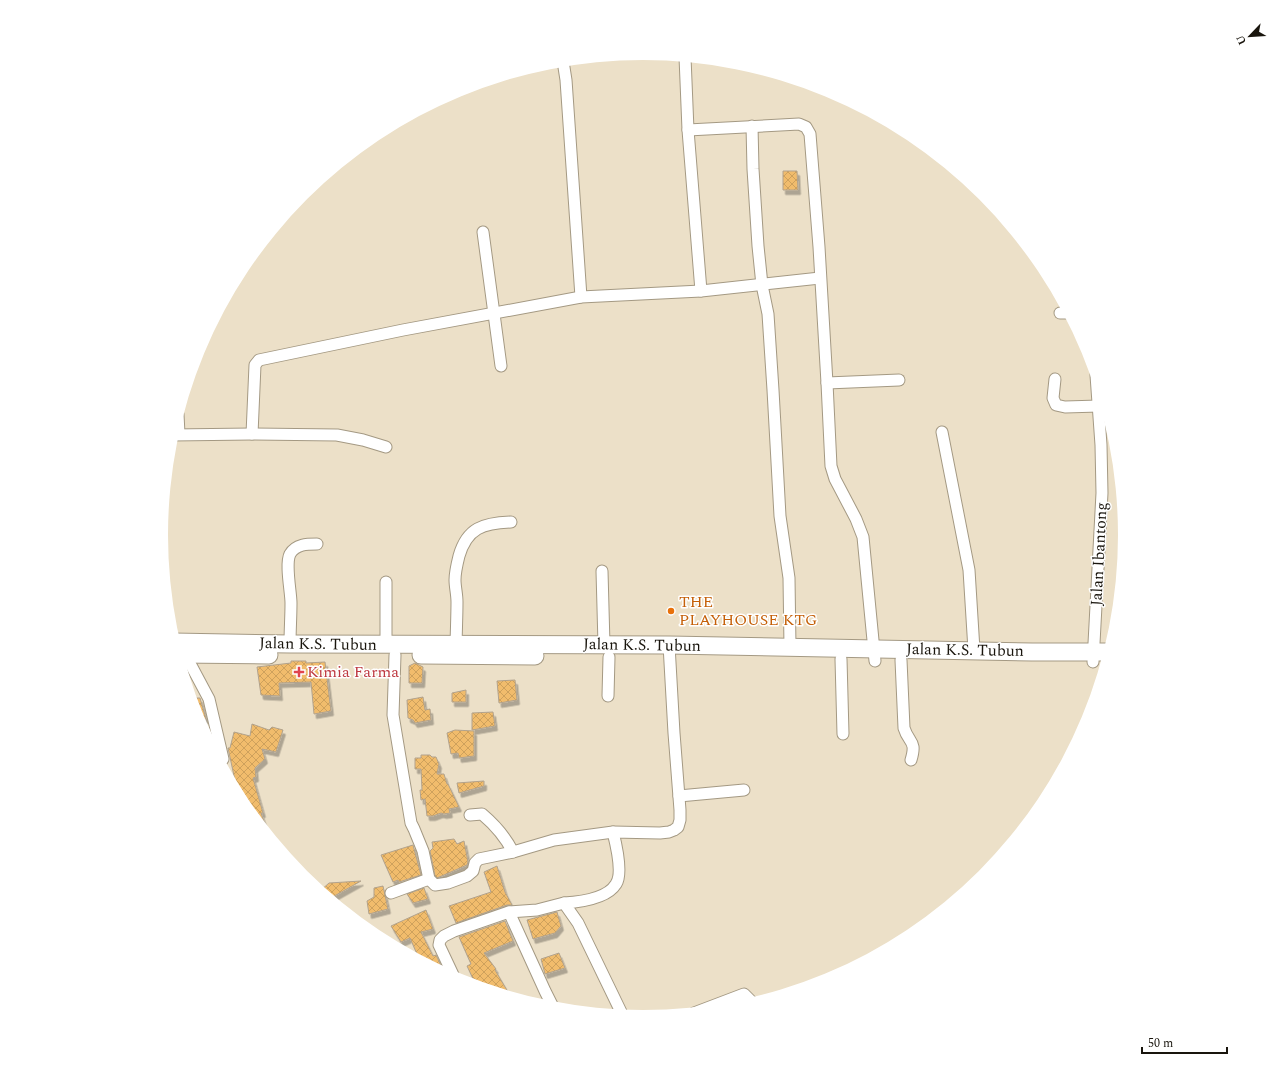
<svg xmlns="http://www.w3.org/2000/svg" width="1286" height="1071" font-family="Spectral,serif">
<defs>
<pattern id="building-cross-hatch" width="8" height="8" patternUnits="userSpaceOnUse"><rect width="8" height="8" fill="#f1bc6c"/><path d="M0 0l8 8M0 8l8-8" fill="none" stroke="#cea15c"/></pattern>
<filter id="shadow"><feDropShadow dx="2.5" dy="4.5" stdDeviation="0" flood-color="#0004"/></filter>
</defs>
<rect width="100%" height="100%" fill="#ece0c8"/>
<!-- building -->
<g fill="url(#building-cross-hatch)" stroke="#b1a28d" filter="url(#shadow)">
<path d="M783,171H797L798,190H783Z"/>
<path d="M291,661H306V663L325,662L331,711L314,714L311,682L279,683L280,696L261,695L257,667L291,663Z"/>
<path d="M415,663L423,667L422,683H409V666Z"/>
<path d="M515,680L517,700L499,703L497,681Z"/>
<path d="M466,690V702H452V693Z"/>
<path d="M423,697L425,710L430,709L431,720L415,723L413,720L408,718L407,700Z"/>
<path d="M190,698H200L206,719L197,718Z"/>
<path d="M493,712L495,726L472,730V713Z"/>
<path d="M252,724L269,730L272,727L283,730L276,752L262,749L265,759L255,768L256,777L253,778L263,813H261L268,833L266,834L242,803L232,786L236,785L228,748H230L234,732L250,736Z"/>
<path d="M455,730L474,731V756L459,758L458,753L451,754L447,733Z"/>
<path d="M421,755H430L432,757H436L439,764L437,774H444L447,784H448L459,807L449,809L450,813L444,814L441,813L433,816H427L425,799L421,800L420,790H422L421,769H415V758H421Z"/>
<path d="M484,781V786L459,793L457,783Z"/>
<path d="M454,839L457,844L464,841L468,862L467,865L437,878L435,876L430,851L433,848L432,842Z"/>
<path d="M413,845L421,875L399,882L398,880L393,882L381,855Z"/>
<path d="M497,866L505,892L512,905H507L456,923L449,906L491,892L484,872Z"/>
<path d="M361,881L329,899L320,891L329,883Z"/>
<path d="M383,886L388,909L369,914L367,901L374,897V888Z"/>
<path d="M424,888L428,899L413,903L407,894Z"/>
<path d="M426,910L433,929L421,932L433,956L436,955L445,974L420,961L410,938L401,942L391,926Z"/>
<path d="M557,912L561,926L555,933L533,939L527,920Z"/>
<path d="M505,921L513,941L484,953L496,969L495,970L511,997L477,987L467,966L471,964L459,937Z"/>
<path d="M559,953L565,968L545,974L541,959Z"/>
</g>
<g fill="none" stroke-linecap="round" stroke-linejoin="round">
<defs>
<g id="minor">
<path d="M685,57L688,130L701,291"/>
<path d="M563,61L566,80L581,297"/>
<path d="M752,126L753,169L758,246L762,285L768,314L773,390L780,516L789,578L790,647"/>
<path d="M688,130L799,124L806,127L810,134L819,247L827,383L831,466L835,479L856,519L863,537L875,661"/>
<path d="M483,232L501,366"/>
<path d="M1060,313H1068"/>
<path d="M1055,379L1053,398L1056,405L1065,407L1099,406"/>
<path d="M827,383L899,380"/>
<path d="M178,414L179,434"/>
<path d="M942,432L969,570L974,650"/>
<path d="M252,434L255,365L259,360L403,330L581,297L701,291L820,278"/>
<path d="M172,435L252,434L337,435L363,440L386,447"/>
<path d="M602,571L604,645"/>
<path d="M290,644C290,630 291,617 291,603C291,592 285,564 290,554C296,544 307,544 317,544"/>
<path d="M386,644V582"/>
<path d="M456,651C456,635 457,618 457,602C457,594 455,587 455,580C455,572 457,564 459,556C467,528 483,523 511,522"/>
<path d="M185,654L209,699L223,759L220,763"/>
<path d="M395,655L393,715L411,823L414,829L423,851L429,879L435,885L448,883L467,876L473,871L475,863L479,859L513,852L554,840L613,832L660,833L669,832L674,830L678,827L680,820V810L674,733L669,645"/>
<path d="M841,659L843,734"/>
<path d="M901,660L904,728C909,744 917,740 911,760"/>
<path d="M1093,662L1102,493L1101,445L1096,375"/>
<path d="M608,696L609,657"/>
<path d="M679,796L744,790"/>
<path d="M470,815L482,814C495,825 505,836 513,852"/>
<path d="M613,832C616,844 623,874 616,884C607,899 579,902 564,903L578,923L623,1016"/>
<path d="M391,893L429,879"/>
<path d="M509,912L545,991L554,1009"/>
<path d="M455,979L439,945L440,940L444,936L454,931L509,912L537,910L564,903"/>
<path d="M694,1013L744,994L754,1004"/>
</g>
<g id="highway">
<path d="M173,642L290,644L669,645L1032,652H1110"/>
<path d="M177,654L269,655"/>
<path d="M421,655L535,656"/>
</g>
</defs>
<!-- minor casing -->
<use href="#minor" stroke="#a49983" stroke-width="13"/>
<!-- highway casing -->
<use href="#highway" stroke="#a49983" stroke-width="19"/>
<!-- minor -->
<use href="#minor" stroke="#fff" stroke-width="11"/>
<!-- highway -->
<use href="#highway" stroke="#fff" stroke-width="17"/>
</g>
<!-- markers -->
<circle fill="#e8710a" stroke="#fff" stroke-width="1.5" cx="671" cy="611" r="4"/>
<path fill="#e0444e" stroke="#fff" stroke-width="1.5" d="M297 666h4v4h4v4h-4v4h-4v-4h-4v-4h4z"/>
<g text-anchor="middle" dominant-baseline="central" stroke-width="3" stroke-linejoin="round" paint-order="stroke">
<!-- street labels -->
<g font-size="16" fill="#19150d" stroke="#fff">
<text transform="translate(1099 554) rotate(-87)">Jalan Ibantong</text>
<text transform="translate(318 644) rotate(1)">Jalan K.S. Tubun</text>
<text transform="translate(642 645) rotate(1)">Jalan K.S. Tubun</text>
<text transform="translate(965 650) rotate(1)">Jalan K.S. Tubun</text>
</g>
<!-- food labels -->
<g font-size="16" fill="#c56008" stroke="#fff" text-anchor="start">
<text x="679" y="602">THE<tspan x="679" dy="18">PLAYHOUSE KTG</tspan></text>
</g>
<!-- health labels -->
<g font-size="16" fill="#be3a42" stroke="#fff" text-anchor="start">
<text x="307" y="672">Kimia Farma</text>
</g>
</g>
<!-- crop -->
<path d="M0 0H1286V1071H0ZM168 535a475 475 0 1 1 950 0a475 475 0 1 1-950 0Z" fill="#fff" fill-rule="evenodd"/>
<!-- north arrow -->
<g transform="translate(1250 36) rotate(245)" stroke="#ffffff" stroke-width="3" paint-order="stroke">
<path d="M0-3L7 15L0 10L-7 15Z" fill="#19150d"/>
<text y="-6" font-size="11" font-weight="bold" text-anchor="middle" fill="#19150d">U</text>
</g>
<!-- scale -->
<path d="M1142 1047v6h85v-6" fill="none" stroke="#19150d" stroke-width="2"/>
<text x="1148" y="1047" font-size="12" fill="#19150d" stroke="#ffffff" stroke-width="3" paint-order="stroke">50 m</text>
</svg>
